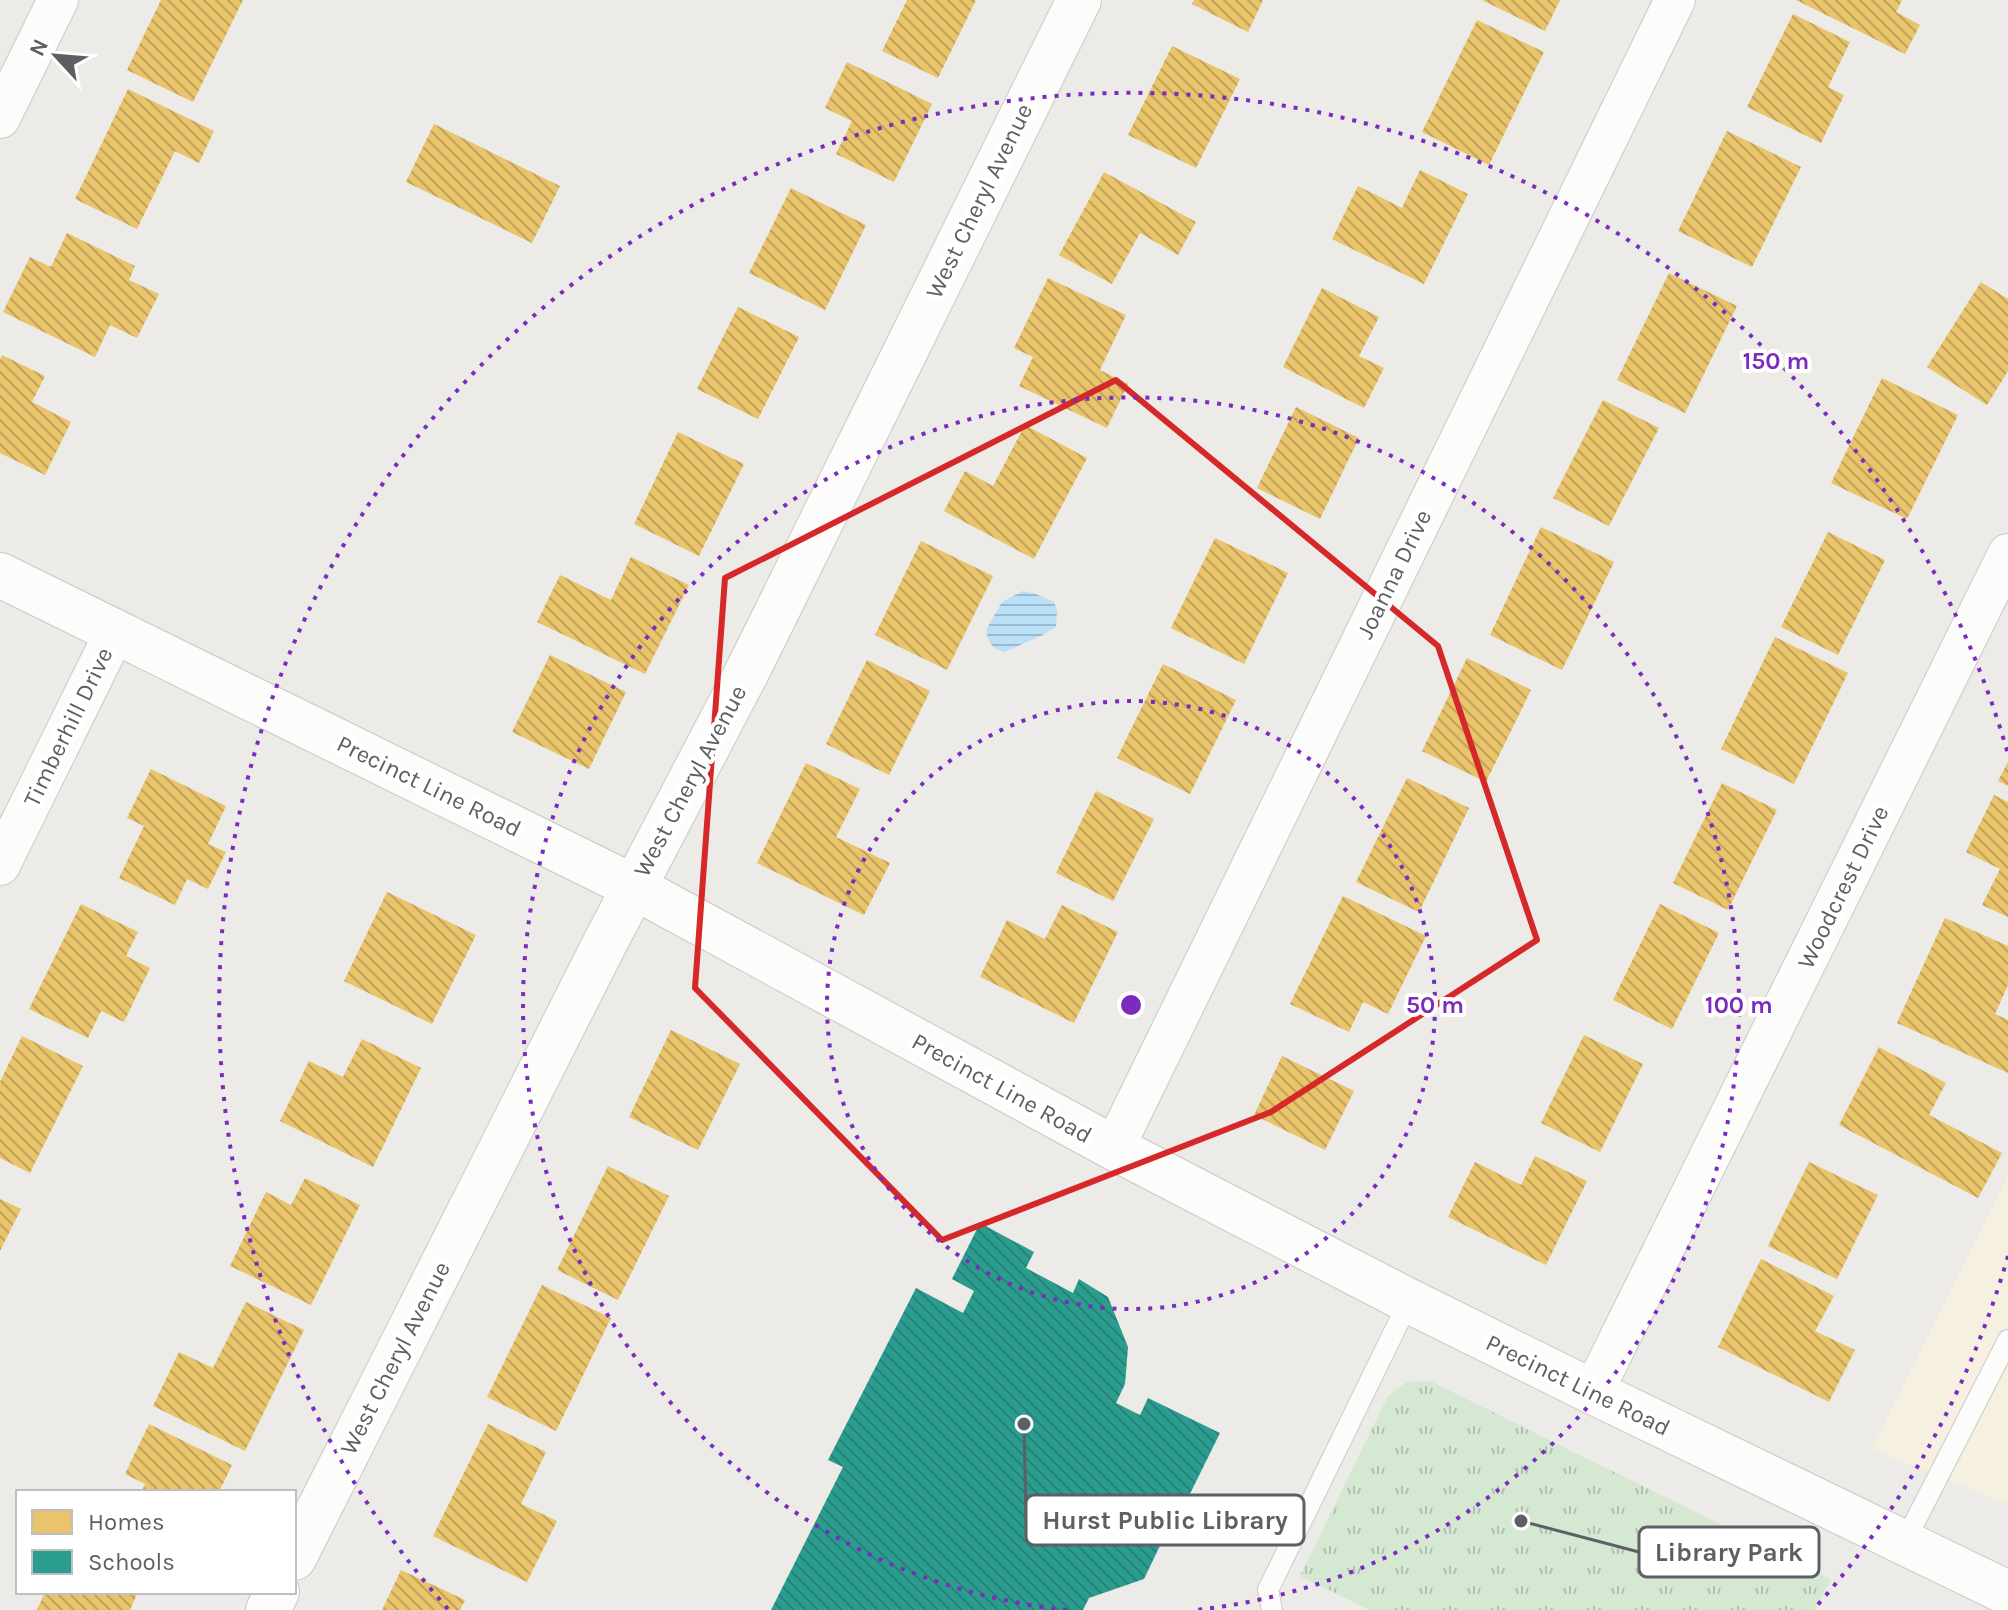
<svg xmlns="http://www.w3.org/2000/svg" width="2008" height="1610" font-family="Karla,sans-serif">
<defs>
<pattern id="park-tufts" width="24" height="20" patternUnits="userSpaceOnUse" patternTransform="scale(2)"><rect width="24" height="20" fill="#d5e8d2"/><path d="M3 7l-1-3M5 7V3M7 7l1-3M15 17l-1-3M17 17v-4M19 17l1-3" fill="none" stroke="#b0bfae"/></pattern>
<pattern id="water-rules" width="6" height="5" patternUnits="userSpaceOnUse" patternTransform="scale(2)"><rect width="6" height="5" fill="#bae0f8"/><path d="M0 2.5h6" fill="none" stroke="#9ab9cc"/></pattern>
<pattern id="homes-back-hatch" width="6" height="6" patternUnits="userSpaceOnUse" patternTransform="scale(2)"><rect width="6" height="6" fill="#e9c46a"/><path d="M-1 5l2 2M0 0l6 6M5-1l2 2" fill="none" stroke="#c0a35b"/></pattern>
<pattern id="schools-back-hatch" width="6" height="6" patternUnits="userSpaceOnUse" patternTransform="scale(2)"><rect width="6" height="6" fill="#2a9d8f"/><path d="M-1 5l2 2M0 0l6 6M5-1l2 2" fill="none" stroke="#278378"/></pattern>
</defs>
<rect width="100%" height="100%" fill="#ecebe7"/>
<!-- commercial -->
<path fill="#f6f0e0" d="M2008,1176V1504L1871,1449Z"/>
<!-- park -->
<path fill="url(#park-tufts)" d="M1430,1381L1831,1579L1815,1610H1370L1300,1576L1388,1396L1407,1382Z"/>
<!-- water -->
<path fill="url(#water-rules)" d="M1023,591L1036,594L1054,602L1057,610L1056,627L1041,636L1004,652C991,648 989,643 986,630L1002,602Z"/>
<!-- homes -->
<g fill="url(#homes-back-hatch)">
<path d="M161,0H243L193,102L127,70Z"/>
<path d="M907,0H976L938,78L882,51Z"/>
<path d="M1194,0H1263L1248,32L1192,4Z"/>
<path d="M1482,0H1560L1545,31Z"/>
<path d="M1796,0H1902L1896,12L1920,25L1905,54Z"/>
<path d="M1793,14L1850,42L1828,87L1844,95L1821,143L1747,107Z"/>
<path d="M1477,20L1544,52L1489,165L1422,132Z"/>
<path d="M1172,46L1240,79L1196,168L1128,135Z"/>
<path d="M847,62L932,104L894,182L836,154L852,121L825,108Z"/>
<path d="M128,89L214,131L199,163L175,151L137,229L75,199Z"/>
<path d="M434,124L560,186L532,243L406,182Z"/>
<path d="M1727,131L1801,167L1752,267L1678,231Z"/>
<path d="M1420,170L1468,194L1424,284L1332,239L1358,186L1402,208Z"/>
<path d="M1104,172L1196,222L1178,255L1140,233L1112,284L1059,255Z"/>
<path d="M791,188L866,225L825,310L749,273Z"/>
<path d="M67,233L135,266L129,280L159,294L137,338L110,325L95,357L3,312L30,257L51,267Z"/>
<path d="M1669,273L1737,306L1685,413L1617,380Z"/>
<path d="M1048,278L1126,315L1100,370L1128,384L1107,428L1019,386L1033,357L1014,348Z"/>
<path d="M1981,282L2008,299V371L1987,405L1927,367Z"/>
<path d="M1322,288L1379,317L1359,356L1384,368L1364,408L1283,367Z"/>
<path d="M738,307L799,337L758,419L697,389Z"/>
<path d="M2,355L45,376L32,402L71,422L45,475L0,453V360Z"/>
<path d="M1882,378L1958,415L1907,519L1831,483Z"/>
<path d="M1603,400L1659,428L1609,526L1553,498Z"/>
<path d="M1296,407L1359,438L1320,519L1257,488Z"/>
<path d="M1025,425L1087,458L1034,559L944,511L965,471L993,486Z"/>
<path d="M678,432L744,464L699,556L634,524Z"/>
<path d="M1541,527L1614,562L1562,670L1490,635Z"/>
<path d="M1828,532L1885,560L1838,655L1781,627Z"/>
<path d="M1215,538L1288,573L1244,664L1171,628Z"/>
<path d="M921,541L993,576L947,670L875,635Z"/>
<path d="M631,557L689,585L645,674L537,622L560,575L611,600Z"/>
<path d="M1775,637L1848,673L1794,784L1721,749Z"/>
<path d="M550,655L626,692L589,769L512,732Z"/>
<path d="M1467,658L1531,690L1486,782L1422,751Z"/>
<path d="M867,660L930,691L889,775L826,744Z"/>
<path d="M1163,664L1236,700L1190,794L1117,758Z"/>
<path d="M2008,762V786L1998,781Z"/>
<path d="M806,763L860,789L836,837L890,863L864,915L757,863Z"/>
<path d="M151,769L226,806L208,844L226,852L208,889L187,879L175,905L119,878L144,826L127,818Z"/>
<path d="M1407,778L1469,808L1419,912L1356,882Z"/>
<path d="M1722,783L1777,810L1728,910L1673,883Z"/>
<path d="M1096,791L1154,819L1113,901L1056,873Z"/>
<path d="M1994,795L2008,802V917L1982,905L2000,869L1966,852Z"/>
<path d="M387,892L476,935L432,1024L344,981Z"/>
<path d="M1343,896L1426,936L1388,1014L1363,1002L1349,1032L1290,1004Z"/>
<path d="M81,904L138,932L126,956L150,968L124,1022L101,1011L88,1038L29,1009Z"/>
<path d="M1660,904L1719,933L1672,1029L1613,1000Z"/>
<path d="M1062,905L1118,932L1074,1023L980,977L1007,920L1045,939Z"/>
<path d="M1945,918L2008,946V985L1995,1014L2008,1020V1073L1897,1023Z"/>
<path d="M671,1030L740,1064L698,1150L629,1117Z"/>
<path d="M1584,1035L1643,1064L1600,1152L1541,1123Z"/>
<path d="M22,1036L83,1066L30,1173L0,1158V1082Z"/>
<path d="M362,1039L421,1068L373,1167L280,1121L309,1061L343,1077Z"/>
<path d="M1879,1047L1946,1083L1929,1115L2002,1153L1978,1198L1839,1125Z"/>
<path d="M1282,1056L1354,1091L1325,1150L1254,1115Z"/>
<path d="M1535,1156L1587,1181L1546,1265L1448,1217L1475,1162L1521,1185Z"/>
<path d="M1809,1162L1878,1195L1837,1279L1768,1246Z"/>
<path d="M608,1166L669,1196L618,1300L557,1270Z"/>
<path d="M305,1178L360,1205L311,1305L230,1266L266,1192L291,1205Z"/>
<path d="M0,1199L21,1209L0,1251Z"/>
<path d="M1761,1259L1834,1296L1815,1331L1855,1350L1829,1402L1718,1347Z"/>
<path d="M542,1285L611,1318L556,1431L487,1397Z"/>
<path d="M246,1302L304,1330L245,1451L153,1406L179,1352L213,1368Z"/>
<path d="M149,1424L232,1465L219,1492H141L145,1484L125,1474Z"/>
<path d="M488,1424L546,1452L521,1504L557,1521L527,1582L433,1536Z"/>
<path d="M401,1570L465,1600L460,1610H382Z"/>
<path d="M45,1592H138L130,1610H37Z"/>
</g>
<!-- schools -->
<path fill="url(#schools-back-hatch)" d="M980,1223L1034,1252L1026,1268L1073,1293L1079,1279L1108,1297L1128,1347L1125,1384L1116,1403L1140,1415L1148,1398L1220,1433L1184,1506L1180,1504L1144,1579L1089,1598L1083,1610H771L843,1467L828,1460L916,1288L963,1313L974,1291L952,1279Z"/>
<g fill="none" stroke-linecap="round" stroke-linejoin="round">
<defs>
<g id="service">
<path d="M1904,1543L2008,1340"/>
<path d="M1272,1610L1268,1590L1409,1301"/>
</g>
<g id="minor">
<path d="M0,118L58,0"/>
<path d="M0,865L115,632"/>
<path d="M1114,1148L1675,0"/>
<path d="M1593,1392L2008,554"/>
</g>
<g id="tertiary">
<path d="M294,1558L606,941L748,670L1079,0"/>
<path d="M268,1610L277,1592"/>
</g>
<path id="secondary" d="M0,575L634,887L1114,1148L1409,1301L1593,1392L2008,1593"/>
</defs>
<!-- service casing -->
<use href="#service" stroke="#c9c9c9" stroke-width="22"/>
<!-- minor casing -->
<use href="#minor" stroke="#c9c9c9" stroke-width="42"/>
<!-- tertiary casing -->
<use href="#tertiary" stroke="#c9c9c9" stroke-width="46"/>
<!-- secondary casing -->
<use href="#secondary" stroke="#c7c8c7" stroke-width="46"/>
<!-- service -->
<use href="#service" stroke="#fcfcfb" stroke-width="20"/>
<!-- minor -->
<use href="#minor" stroke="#fcfcfb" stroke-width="40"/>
<!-- tertiary -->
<use href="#tertiary" stroke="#fcfcfb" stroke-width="44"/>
<!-- secondary -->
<use href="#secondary" stroke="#fcfcfb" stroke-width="44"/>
</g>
<!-- marked area -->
<path fill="none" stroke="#d62828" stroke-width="6" stroke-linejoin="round" d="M1116,380L1438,646L1537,940L1271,1112L942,1240L695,988L725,578Z"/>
<!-- distance rings -->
<g fill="none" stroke="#7b2cbf" stroke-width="4" stroke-dasharray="4 8">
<circle cx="1131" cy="1005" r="304"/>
<path d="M1067 1610A608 608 0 1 1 1195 1610"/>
<path d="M2008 1256A912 912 0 0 1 1814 1609M448 1609A912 912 0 1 1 2008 754"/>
</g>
<g text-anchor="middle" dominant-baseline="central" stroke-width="8" stroke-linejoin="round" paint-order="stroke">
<!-- street labels -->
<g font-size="24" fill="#5c6065" stroke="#fff">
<text transform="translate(979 201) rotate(-64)">West Cheryl Avenue</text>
<text transform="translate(1394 574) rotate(-64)">Joanna Drive</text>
<text transform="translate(68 727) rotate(-64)">Timberhill Drive</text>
<text transform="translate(690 781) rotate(-62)">West Cheryl Avenue</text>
<text transform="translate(429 786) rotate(26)">Precinct Line Road</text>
<text transform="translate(1843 887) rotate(-64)">Woodcrest Drive</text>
<text transform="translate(1002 1088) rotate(29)">Precinct Line Road</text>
<text transform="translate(395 1358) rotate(-63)">West Cheryl Avenue</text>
<text transform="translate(1578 1385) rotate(26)">Precinct Line Road</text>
</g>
</g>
<circle cx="1131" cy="1005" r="12" fill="#7b2cbf" stroke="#fff" stroke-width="4"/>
<g font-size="24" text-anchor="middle" font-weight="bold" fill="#7b2cbf" stroke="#fff" stroke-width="8" stroke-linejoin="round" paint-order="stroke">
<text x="1776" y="369">150 m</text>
<text x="1435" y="1013">50 m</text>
<text x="1739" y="1013">100 m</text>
</g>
<!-- callouts -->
<path fill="none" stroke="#5c6065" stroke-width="3" d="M1024 1424L1026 1520M1521 1521L1639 1552"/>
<g fill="#5c6065" stroke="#fff" stroke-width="3">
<circle cx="1024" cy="1424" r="8"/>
<circle cx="1521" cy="1521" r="8"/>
</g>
<g fill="#fff" stroke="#5c6065" stroke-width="3">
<rect x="1026" y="1495" width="278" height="50" rx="8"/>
<rect x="1639" y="1527" width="180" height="50" rx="8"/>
</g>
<g font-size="26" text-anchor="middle" font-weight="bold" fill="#5c6065">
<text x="1165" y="1529">Hurst Public Library</text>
<text x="1729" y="1561">Library Park</text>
</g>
<!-- legend -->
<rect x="16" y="1490" width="280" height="104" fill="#ffffff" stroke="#bebfc1" stroke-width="2"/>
<rect x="32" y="1510" width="40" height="24" fill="#e9c46a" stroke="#bebfc1" stroke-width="2"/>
<text x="88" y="1530" font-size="24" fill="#5c6065">Homes</text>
<rect x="32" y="1550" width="40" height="24" fill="#2a9d8f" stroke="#bebfc1" stroke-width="2"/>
<text x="88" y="1570" font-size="24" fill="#5c6065">Schools</text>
<!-- north arrow -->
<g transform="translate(56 56) rotate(296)" stroke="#ffffff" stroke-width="6" paint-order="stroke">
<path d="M0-6L14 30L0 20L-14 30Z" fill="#5c6065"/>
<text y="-12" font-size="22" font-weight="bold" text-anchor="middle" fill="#5c6065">N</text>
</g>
</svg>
